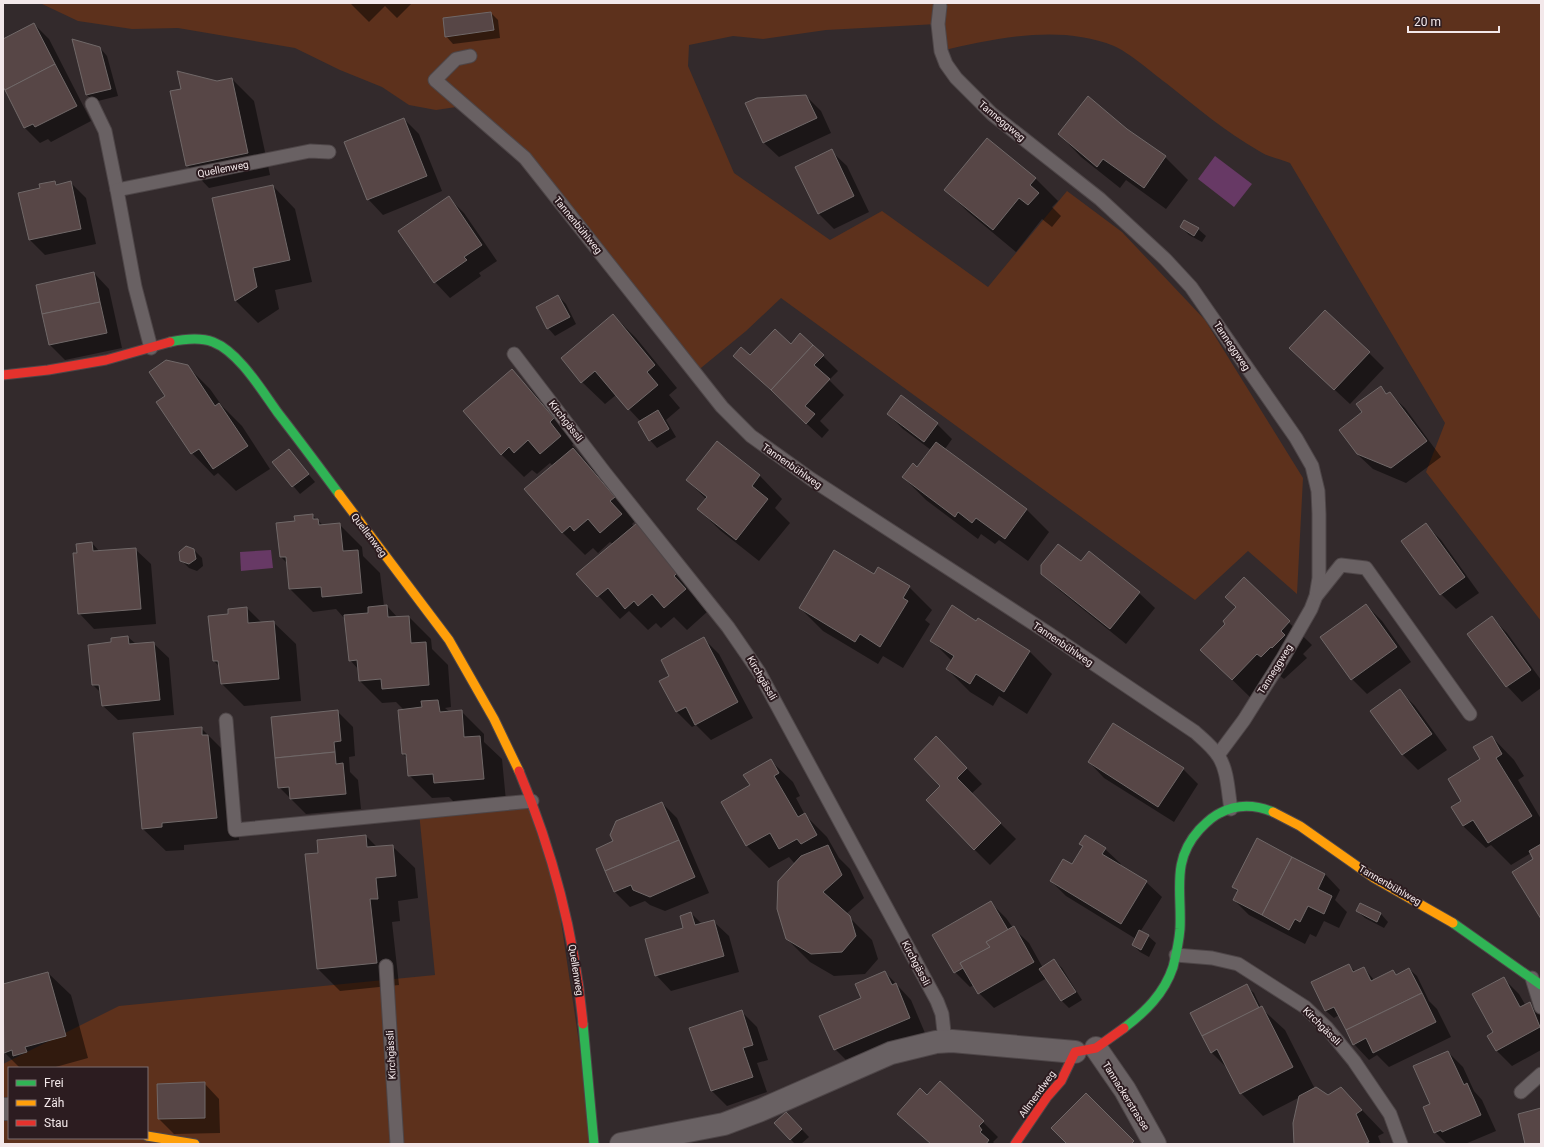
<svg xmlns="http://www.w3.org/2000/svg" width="1544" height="1147" font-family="Roboto,sans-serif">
<rect width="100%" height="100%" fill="#332a2c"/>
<!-- green -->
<g fill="#5d311c" fill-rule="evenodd">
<path d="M40,3H1541V621L1426,472L1445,423L1290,163C1280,159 1268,157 1259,151C1226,132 1196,107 1166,83C1154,74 1127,51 1114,46C1060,24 996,38 941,51L937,24L826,30L763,39L733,36L689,45L688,66L734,173L830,240L882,211L988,287L1067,191L1122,232L1205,320L1303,478L1297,594L1248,551L1195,600L781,298L746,331L696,372L525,158L463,106L436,110L409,105L382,87L340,70L295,48L178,28L132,29L78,21Z"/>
<path d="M532,801L551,854L594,1144H3V1064L119,1006L435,975L419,812ZM9,1068H147V1138H9Z"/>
</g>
<!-- water -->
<g fill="#673965">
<path d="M1215,156L1252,184L1234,207L1198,179Z"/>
<path d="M271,550L273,568L241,571L240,552Z"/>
</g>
<!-- shadow -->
<g fill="#0007">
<path d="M350,3H412L397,18L385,6L369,22Z"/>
<path d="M491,13L498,20L500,38L453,44L446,36Z"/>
<path d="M34,24L49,39L91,121L51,142L48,139L40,143L25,128L3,84V40Z"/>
<path d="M100,48L107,56L118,96L94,102L87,95Z"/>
<path d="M232,79L254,101L270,175L209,188L187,165Z"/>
<path d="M806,96L821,111L831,133L779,157L763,142Z"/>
<path d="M404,119L419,134L442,191L383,215L368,199Z"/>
<path d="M1127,130L1165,157L1188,180L1166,209L1126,180L1120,188L1081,157L1059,134Z"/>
<path d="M831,151L847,166L869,212L834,229L819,214Z"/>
<path d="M1035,178L1058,201L1052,207L1061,216L1052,227L1042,219L1016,252L968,212L946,190Z"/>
<path d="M55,182L58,185L70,182L86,198L96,244L45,255L30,240L42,188Z"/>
<path d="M273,186L295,209L312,282L275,290L279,309L258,323L236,301L214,199Z"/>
<path d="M449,198L464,213L497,261L479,273L481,276L450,298L435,282L400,231Z"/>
<path d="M1181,227L1198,229L1206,236L1202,242L1189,235Z"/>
<path d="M94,273L109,289L122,348L65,360L50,345L37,286Z"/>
<path d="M558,296L566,304L576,324L555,336L548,328Z"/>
<path d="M613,315L636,338L677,388L669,395L680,408L666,420L676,437L657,448L650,440L641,422L616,395L605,404L582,382Z"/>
<path d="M791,345L823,356L838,371L829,380L844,395L820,421L829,430L822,438L750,371V357Z"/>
<path d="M1369,353L1384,368L1350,404L1306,363Z"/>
<path d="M187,366L210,389L222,406L242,426L270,469L236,491L218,473L214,476L192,453L166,396Z"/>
<path d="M512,370L534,393L576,441L572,445L636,520L632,524L700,595L696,599L707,612L687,630L674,617L661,628L656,623L648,630L629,611L620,619L578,574L613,544L610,542L598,553L593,548L585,555L562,532L553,466L550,463L537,474L532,470L524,477L501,454Z"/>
<path d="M1381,388L1387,395L1389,393L1405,408L1441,457L1406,483L1373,469L1357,454L1364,412Z"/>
<path d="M888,414L937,424L952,439L945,449L1027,510L1049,532L1028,561L999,540L995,544L981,534L978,539L926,500L903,477L917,468L931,450L903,429Z"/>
<path d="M717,442L760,476L782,499L775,508L790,523L759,561L721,531L698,509L706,499L687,480Z"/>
<path d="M288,450L315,482L300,494L273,462Z"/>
<path d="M312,515L324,526L339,524L362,547L363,556L380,573L384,606H387L398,618L409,617L431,639L432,649L448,665L451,707L445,708L450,712L461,711L484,734V742L502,759L506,801L457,805L449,797L432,798L409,775L408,759L403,754L404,710L396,702L382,703L360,681L358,669L350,660L345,619L336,609L313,612L290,589L288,564L281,557L296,522Z"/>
<path d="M1426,525L1441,540L1479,593L1456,609L1441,594Z"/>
<path d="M92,543L100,552L135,549L151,564L156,624L94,629L79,613L78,554Z"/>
<path d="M194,550L202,558L203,566L197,571L189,568L181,560Z"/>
<path d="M1081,563L1139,593L1155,608L1126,644L1058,589L1042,574Z"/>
<path d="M874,575L909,587L932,610L925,620L930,624L903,668L883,656L878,664L823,631L800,608Z"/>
<path d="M1244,579L1312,645L1303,654L1307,658L1284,679L1280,676L1255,702L1202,650L1226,624L1237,608Z"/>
<path d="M1366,605L1382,621L1411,662L1367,694L1352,679Z"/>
<path d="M247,608L262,623L273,622L296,644L301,701L244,706L222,684L220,667L214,661L229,615Z"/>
<path d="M1492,618L1507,633L1541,680V688L1522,702L1507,686L1469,634Z"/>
<path d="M978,620L1030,652L1052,674L1027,714L999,696L993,706L970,692L947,669L952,661L931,640L977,622Z"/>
<path d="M128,637L136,644L153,643L169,658L174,715L118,720L102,705L101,693L93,685L112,643V638Z"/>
<path d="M704,639L719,654L753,718L711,740L696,725L692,727L677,712L661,682L670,677Z"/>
<path d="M1400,691L1415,706L1447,750L1418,770L1403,755L1371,711Z"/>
<path d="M337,711L353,727L355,756L349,757L350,772L358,780L361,809L306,814L279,787Z"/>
<path d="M201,728L231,758L239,840L184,845V850L166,851L143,829Z"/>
<path d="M1492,737L1514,760L1524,776L1518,780L1541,819V917L1535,859L1531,853L1511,865L1491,845L1486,848L1463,826V801Z"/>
<path d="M952,753L982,784L971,794L1016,839L990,865L974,849L942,786Z"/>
<path d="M770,760L793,782L800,796L796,798L805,815L827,837L839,858L850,869L864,898L846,914L872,940L878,959L865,974L834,976L810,962L787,939L795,864L789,857L769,868L747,846L722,802L751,786Z"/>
<path d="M1089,762L1183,769L1198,784L1174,822L1104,778Z"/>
<path d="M662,803L677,818L709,893L665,911L650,905L645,901L630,907L615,892L597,850L614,842Z"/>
<path d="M366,836L377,847L392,846L415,868L418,898L398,901L400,921L392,922L399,985L340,991L318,969L319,854Z"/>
<path d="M1081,844L1105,849L1121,864L1120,865L1146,882L1162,897L1140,932L1148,936L1156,943L1149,957L1140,952L1133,945L1136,939L1066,896L1051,881L1072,866L1084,847Z"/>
<path d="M1325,874L1340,890L1335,900L1347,912L1339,928L1324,921L1316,937L1310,934L1305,944L1249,915L1234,900L1238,892L1233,887Z"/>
<path d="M991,903L1006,918L1013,928L1029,943L1043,968L1054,960L1062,968L1082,1000L1069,1008L1062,1001L1047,978L994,1008L979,993L974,985L970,987L955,972Z"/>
<path d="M1361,904L1381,914L1388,922L1384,928L1365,918L1357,911Z"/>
<path d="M691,913L702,924L713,921L729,936L739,972L671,991L656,975L685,929Z"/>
<path d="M1348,965L1356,972L1364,968L1374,980L1393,971L1397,975L1409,969L1417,976L1429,1001L1437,1009L1451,1037L1389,1067L1377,1055L1369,1060L1354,1044L1339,1015L1334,1018L1326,1011L1312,983Z"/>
<path d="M885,972L911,1000L925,1033L850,1064L835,1049L862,999Z"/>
<path d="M48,973L71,995L88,1058L52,1068H20L4,1052L3,1047V985Z"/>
<path d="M1504,979L1519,994L1526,1006L1529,1004L1541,1015V1050L1512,1066L1497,1051L1489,1036L1495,1032Z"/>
<path d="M1246,986L1254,993L1261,1008L1285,1030L1315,1089L1328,1096L1341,1088L1384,1133L1378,1136L1381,1144H1295L1300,1097L1263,1116L1241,1093L1229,1070L1211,1052Z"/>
<path d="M741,1011L757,1027L768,1060L757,1063L767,1092L727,1106L712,1091L690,1029Z"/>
<path d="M1448,1052L1463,1067L1474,1091L1482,1100L1496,1131L1465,1144H1447L1435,1132Z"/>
<path d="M204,1083L219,1099L220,1133L174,1134L159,1119L158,1085Z"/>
<path d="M928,1096L983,1122L998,1137L993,1142L995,1144H931L898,1114Z"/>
<path d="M786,1113L809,1137L801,1144H795L776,1123Z"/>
</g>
<!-- building -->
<g fill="#574646" stroke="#706868">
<path d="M491,12L494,30L445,37L443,18Z"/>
<path d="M34,23L55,64L5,90L3,87V39Z"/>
<path d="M72,39L100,47L111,89L86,95Z"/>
<path d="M55,64L77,106L35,127L33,124L24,128L5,90Z"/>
<path d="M177,71L217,81L232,78L248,153L186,166L170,91L181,89Z"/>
<path d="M806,95L817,118L763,143L745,103L757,98Z"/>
<path d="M1088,96L1127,129L1166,156L1144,188L1103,159L1097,167L1058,134Z"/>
<path d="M404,118L427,176L367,200L344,142Z"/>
<path d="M987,138L1036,178L1030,185L1039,193L1028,205L1019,198L993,230L944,190Z"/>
<path d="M832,149L854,196L818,214L795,167Z"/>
<path d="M55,181L56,185L71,181L81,229L29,240L18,193L40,188L39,184Z"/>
<path d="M273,185L290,260L253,268L257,287L235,301L212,198Z"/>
<path d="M449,196L482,245L464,257L467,260L434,283L398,231Z"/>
<path d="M1184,220L1199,228L1194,236L1180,227Z"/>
<path d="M94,272L100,302L42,314L36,285Z"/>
<path d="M558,295L570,317L547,329L536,307Z"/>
<path d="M100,302L107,333L49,345L42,314Z"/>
<path d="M1325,310L1370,352L1334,390L1289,348Z"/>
<path d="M613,314L655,365L647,372L658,385L628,410L595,371L581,383L561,358Z"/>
<path d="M775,329L791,344L800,333L813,345L771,390L733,356L741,347L750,355Z"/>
<path d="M813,345L824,355L814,365L830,379L805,406L815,414L806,424L771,390Z"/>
<path d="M166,360L188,365L215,406L219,403L248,446L213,469L199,449L191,454L156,402L165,396L149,372Z"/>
<path d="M512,369L554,418L550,422L561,436L540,454L528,440L514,453L509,447L501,455L463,411Z"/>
<path d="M1381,386L1386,394L1390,392L1427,441L1391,468L1357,454L1339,430L1362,412L1356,404Z"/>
<path d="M901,395L938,423L924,442L887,414Z"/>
<path d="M658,410L669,429L649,441L638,422Z"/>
<path d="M717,441L760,475L752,486L768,499L736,540L697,509L707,497L686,480Z"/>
<path d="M936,442L1027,509L1005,539L976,518L972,523L958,512L955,517L902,477L913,463L917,467Z"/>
<path d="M573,448L615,497L610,501L622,514L600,533L588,519L574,531L570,526L562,533L524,489Z"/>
<path d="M289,449L309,474L292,487L272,462Z"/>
<path d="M313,514V519H318L319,525L340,523L343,551L358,550L362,593L322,597L321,587L289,589L286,557H280L276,523L295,521L294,516Z"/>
<path d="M637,523L678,572L674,576L686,589L664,608L652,594L638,606L634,601L625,609L608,588L597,597L576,574Z"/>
<path d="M1426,523L1465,577L1440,595L1401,541Z"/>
<path d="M92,542L93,551L136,548L141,609L78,614L73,553H77L76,544Z"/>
<path d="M1058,544L1081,561L1089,551L1140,592L1110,629L1041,574V565Z"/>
<path d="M186,546L194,549L196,559L189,564L180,561L179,552Z"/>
<path d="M834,550L874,574L878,567L910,586L903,598L908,601L880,647L860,634L855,642L799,608Z"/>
<path d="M1244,577L1290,621L1281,631L1285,635L1272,648L1271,647L1261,657L1257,654L1232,680L1200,650L1225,624L1223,621L1236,607L1225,597Z"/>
<path d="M1366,604L1397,647L1351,680L1320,637Z"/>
<path d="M387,605L388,617L409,616L411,643L426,642L429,685L382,689L381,679L359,681L357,660L349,661L344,615L368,613V607Z"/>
<path d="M952,605L976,621L978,618L1030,651L1004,692L976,674L970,684L946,669L954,656L930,641Z"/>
<path d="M247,607L248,623L274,621L279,679L221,684L218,661H213L208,616L228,614V609Z"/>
<path d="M1492,616L1531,670L1506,687L1467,634Z"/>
<path d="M128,636L129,644L154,642L160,700L102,706L99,685H92L88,645L111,642V638Z"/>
<path d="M704,637L738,702L695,725L686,707L676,712L659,681L669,676L661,660Z"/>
<path d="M1400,689L1432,734L1402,755L1370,711Z"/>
<path d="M438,700L440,712L462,710L464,737L480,736L484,779L434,783L433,774L408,776L406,754H402L398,710L422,707L421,701Z"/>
<path d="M338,710L341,741L334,742L335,752L275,758L271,717Z"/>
<path d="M1113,723L1184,768L1158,807L1088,762Z"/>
<path d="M202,727V735H208L217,818L162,823V827L142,829L133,733Z"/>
<path d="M936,736L967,768L957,778L1001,823L974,850L926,800L940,786L914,759Z"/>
<path d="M1492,736L1502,754L1496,758L1532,816L1488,843L1473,820L1463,826L1451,807L1461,801L1448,779L1480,759L1473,747Z"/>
<path d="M335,752L336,764L343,763L346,794L290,799L289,787L278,788L275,758Z"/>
<path d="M771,759L779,773L774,776L798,817L805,813L817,835L801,844L797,839L779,849L770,833L746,846L721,802L750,785L743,775Z"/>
<path d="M662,802L679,840L605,871L596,849L613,841L610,835L616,821Z"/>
<path d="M366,835L367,847L393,845L396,876L376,878L378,899H370L377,963L317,969L305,854L318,853L317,840Z"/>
<path d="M1085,835L1106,848L1102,854L1147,881L1121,924L1050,881L1063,859L1072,864L1083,846L1079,844Z"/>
<path d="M1257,838L1292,857L1262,915L1233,900L1238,890L1232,887Z"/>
<path d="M679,840L695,877L650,897L633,890L631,885L614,892L605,871Z"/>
<path d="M1541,844V919L1512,872L1533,859L1529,851Z"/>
<path d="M828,845L842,875L823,892L850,916L856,936L842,952L811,954L786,939L777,909L778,881L801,856Z"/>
<path d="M1292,857L1325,874L1318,889L1332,896L1324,914L1308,906L1300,922L1295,919L1289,930L1262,915Z"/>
<path d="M991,901L1008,930L986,942L990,947L960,963L963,968L954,973L932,935Z"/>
<path d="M1360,903L1381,913L1377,922L1356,911Z"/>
<path d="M691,912L695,925L714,920L724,956L655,976L645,939L683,928L680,916Z"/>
<path d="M1014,926L1034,962L978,994L960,963L990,947L986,942Z"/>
<path d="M1139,930L1149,935L1141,950L1132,945Z"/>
<path d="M1054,959L1076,992L1061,1001L1039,969Z"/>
<path d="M1349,964L1353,972L1364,967L1371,981L1393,970L1396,975L1409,968L1422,993L1346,1030L1334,1007L1325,1011L1311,982Z"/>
<path d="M885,971L892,985L896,983L910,1018L834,1050L819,1016L861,998L855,984Z"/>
<path d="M48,972L66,1036L25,1047L27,1052L13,1056L12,1050L4,1053L3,984Z"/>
<path d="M1504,977L1520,1007L1530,1002L1540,1027L1496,1051L1487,1036L1493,1032L1472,994Z"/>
<path d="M1247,984L1259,1008L1202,1036L1190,1013Z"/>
<path d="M1422,993L1436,1022L1373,1053L1366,1038L1353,1045L1346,1030Z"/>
<path d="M1262,1006L1293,1067L1240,1094L1217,1049L1211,1053L1202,1036Z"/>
<path d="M742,1010L753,1045L743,1048L753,1077L711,1091L689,1028Z"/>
<path d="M1448,1051L1464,1085L1467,1083L1481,1115L1442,1132L1441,1130L1434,1133L1423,1107L1430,1104L1413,1066Z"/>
<path d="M940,1081L984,1121L979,1126L982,1130L980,1132L989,1140L986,1144H931L897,1114L920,1088L927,1095Z"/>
<path d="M205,1082V1118L158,1119L157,1084Z"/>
<path d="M1316,1087L1328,1095L1341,1087L1362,1110L1356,1114L1369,1142L1364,1144H1294L1293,1123L1299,1096Z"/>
<path d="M1086,1093L1134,1141L1131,1144H1067L1051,1128Z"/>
<path d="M1541,1108V1144H1525L1518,1114Z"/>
<path d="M786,1112L802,1129L790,1140L774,1123Z"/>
</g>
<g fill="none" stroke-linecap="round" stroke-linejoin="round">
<defs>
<g id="lane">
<path d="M940,6L938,24L941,51L946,64L956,78L992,114L1100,199L1165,259L1191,287L1296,438L1312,466L1318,491L1319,514V578L1316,596L1311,609L1283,658L1244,720L1218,755"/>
<path d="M470,56L456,59L435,80L525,158L722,407L751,436L811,479L1048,633L1195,732C1204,740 1213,747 1219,757C1228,771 1228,793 1231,809"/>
<path d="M92,104L105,131L117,190"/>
<path d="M151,348L135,287L117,190L310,151L329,152"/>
<path d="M514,354L605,473L728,627L759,672L937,1001L942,1014L945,1041"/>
<path d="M1317,595L1341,565L1366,568L1470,714"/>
<path d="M226,720L235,830L532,801"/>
<path d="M1176,955L1212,958L1238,964L1305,1007L1327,1028L1354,1061L1390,1114L1401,1144"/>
<path d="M386,966L397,1144"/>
<path d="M1532,978L1541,1007"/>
<path d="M1521,1092L1541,1074"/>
</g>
<g id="street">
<path d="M1096,1048L1125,1090L1155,1144"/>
<path d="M3,1109H9"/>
<path d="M621,1144L724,1124L761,1110L891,1053L936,1042L952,1041L1075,1052"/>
</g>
<g id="fast">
<path d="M170,342C184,339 200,337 213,342C239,352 262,391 278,413C299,440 319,467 339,494"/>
<path d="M1453,923L1541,985"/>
<path d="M583,1024L594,1144"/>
<path d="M1124,1028C1145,1012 1164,994 1173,967C1176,955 1179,941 1180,929C1182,891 1171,861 1199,830C1205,824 1211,817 1220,813C1237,804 1256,805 1273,812"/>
</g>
<g id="slow">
<path d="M339,494L449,640L494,719L519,771"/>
<path d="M1273,812L1300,826L1374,878L1453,923"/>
<path d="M147,1136L195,1144"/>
</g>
<g id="jam">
<path d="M3,375L48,370L106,360L170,342"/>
<path d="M519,771C553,852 575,937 583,1024"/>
<path d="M1015,1144L1047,1097L1061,1081L1075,1052L1096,1048L1124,1028"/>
</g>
</defs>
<!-- lane casing -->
<use href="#lane" stroke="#4e4648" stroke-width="15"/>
<!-- street casing -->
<use href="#street" stroke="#4e4648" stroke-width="24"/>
<!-- fast casing -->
<use href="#fast" stroke="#4e4648" stroke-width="11"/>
<!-- slow casing -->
<use href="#slow" stroke="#4e4648" stroke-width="11"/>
<!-- jam casing -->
<use href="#jam" stroke="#4e4648" stroke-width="11"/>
<!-- lane -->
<use href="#lane" stroke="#696163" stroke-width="13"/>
<!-- street -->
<use href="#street" stroke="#696163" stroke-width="22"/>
<!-- fast -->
<use href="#fast" stroke="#30b455" stroke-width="9"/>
<!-- slow -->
<use href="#slow" stroke="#ff9f0a" stroke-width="9"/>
<!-- jam -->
<use href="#jam" stroke="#e5322d" stroke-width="9"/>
</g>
<g text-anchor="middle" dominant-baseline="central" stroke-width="4" stroke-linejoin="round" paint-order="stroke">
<!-- street labels -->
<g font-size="10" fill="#f3e8ea" stroke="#2c1c20">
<text transform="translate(1002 121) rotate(40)">Tanneggweg</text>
<text transform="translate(223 169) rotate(-11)">Quellenweg</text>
<text transform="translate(578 225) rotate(51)">Tannenbühlweg</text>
<text transform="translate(1232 346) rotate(56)">Tanneggweg</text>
<text transform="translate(566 421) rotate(52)">Kirchgässli</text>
<text transform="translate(792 466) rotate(35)">Tannenbühlweg</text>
<text transform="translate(369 535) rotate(53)">Quellenweg</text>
<text transform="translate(1063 644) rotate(34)">Tannenbühlweg</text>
<text transform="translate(1275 669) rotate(-58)">Tanneggweg</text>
<text transform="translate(762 678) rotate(60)">Kirchgässli</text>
<text transform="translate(1390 885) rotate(30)">Tannenbühlweg</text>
<text transform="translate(916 963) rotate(62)">Kirchgässli</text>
<text transform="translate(576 970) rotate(81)">Quellenweg</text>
<text transform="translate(1322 1026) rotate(45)">Kirchgässli</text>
<text transform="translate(391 1055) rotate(-93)">Kirchgässli</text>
<text transform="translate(1037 1094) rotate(-54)">Allmendweg</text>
<text transform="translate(1126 1096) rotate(58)">Tannackerstrasse</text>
</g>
</g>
<!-- border -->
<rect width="1544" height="1147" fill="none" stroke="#f3e8ea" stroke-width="8"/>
<!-- legend -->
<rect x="8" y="1067" width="140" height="72" fill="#2c1c20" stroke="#7c6e71"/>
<rect x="16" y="1080" width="20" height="6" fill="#30b455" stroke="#7c6e71"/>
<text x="44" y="1087" font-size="12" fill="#f3e8ea">Frei</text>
<rect x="16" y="1100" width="20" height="6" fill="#ff9f0a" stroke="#7c6e71"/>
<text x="44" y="1107" font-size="12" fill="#f3e8ea">Zäh</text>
<rect x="16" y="1120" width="20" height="6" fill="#e5322d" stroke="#7c6e71"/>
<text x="44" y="1127" font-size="12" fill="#f3e8ea">Stau</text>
<!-- scale -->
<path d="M1408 26v6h91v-6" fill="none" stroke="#f3e8ea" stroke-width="2"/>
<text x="1414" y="26" font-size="12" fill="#f3e8ea" stroke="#2c1c20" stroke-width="3" paint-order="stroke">20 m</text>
</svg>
